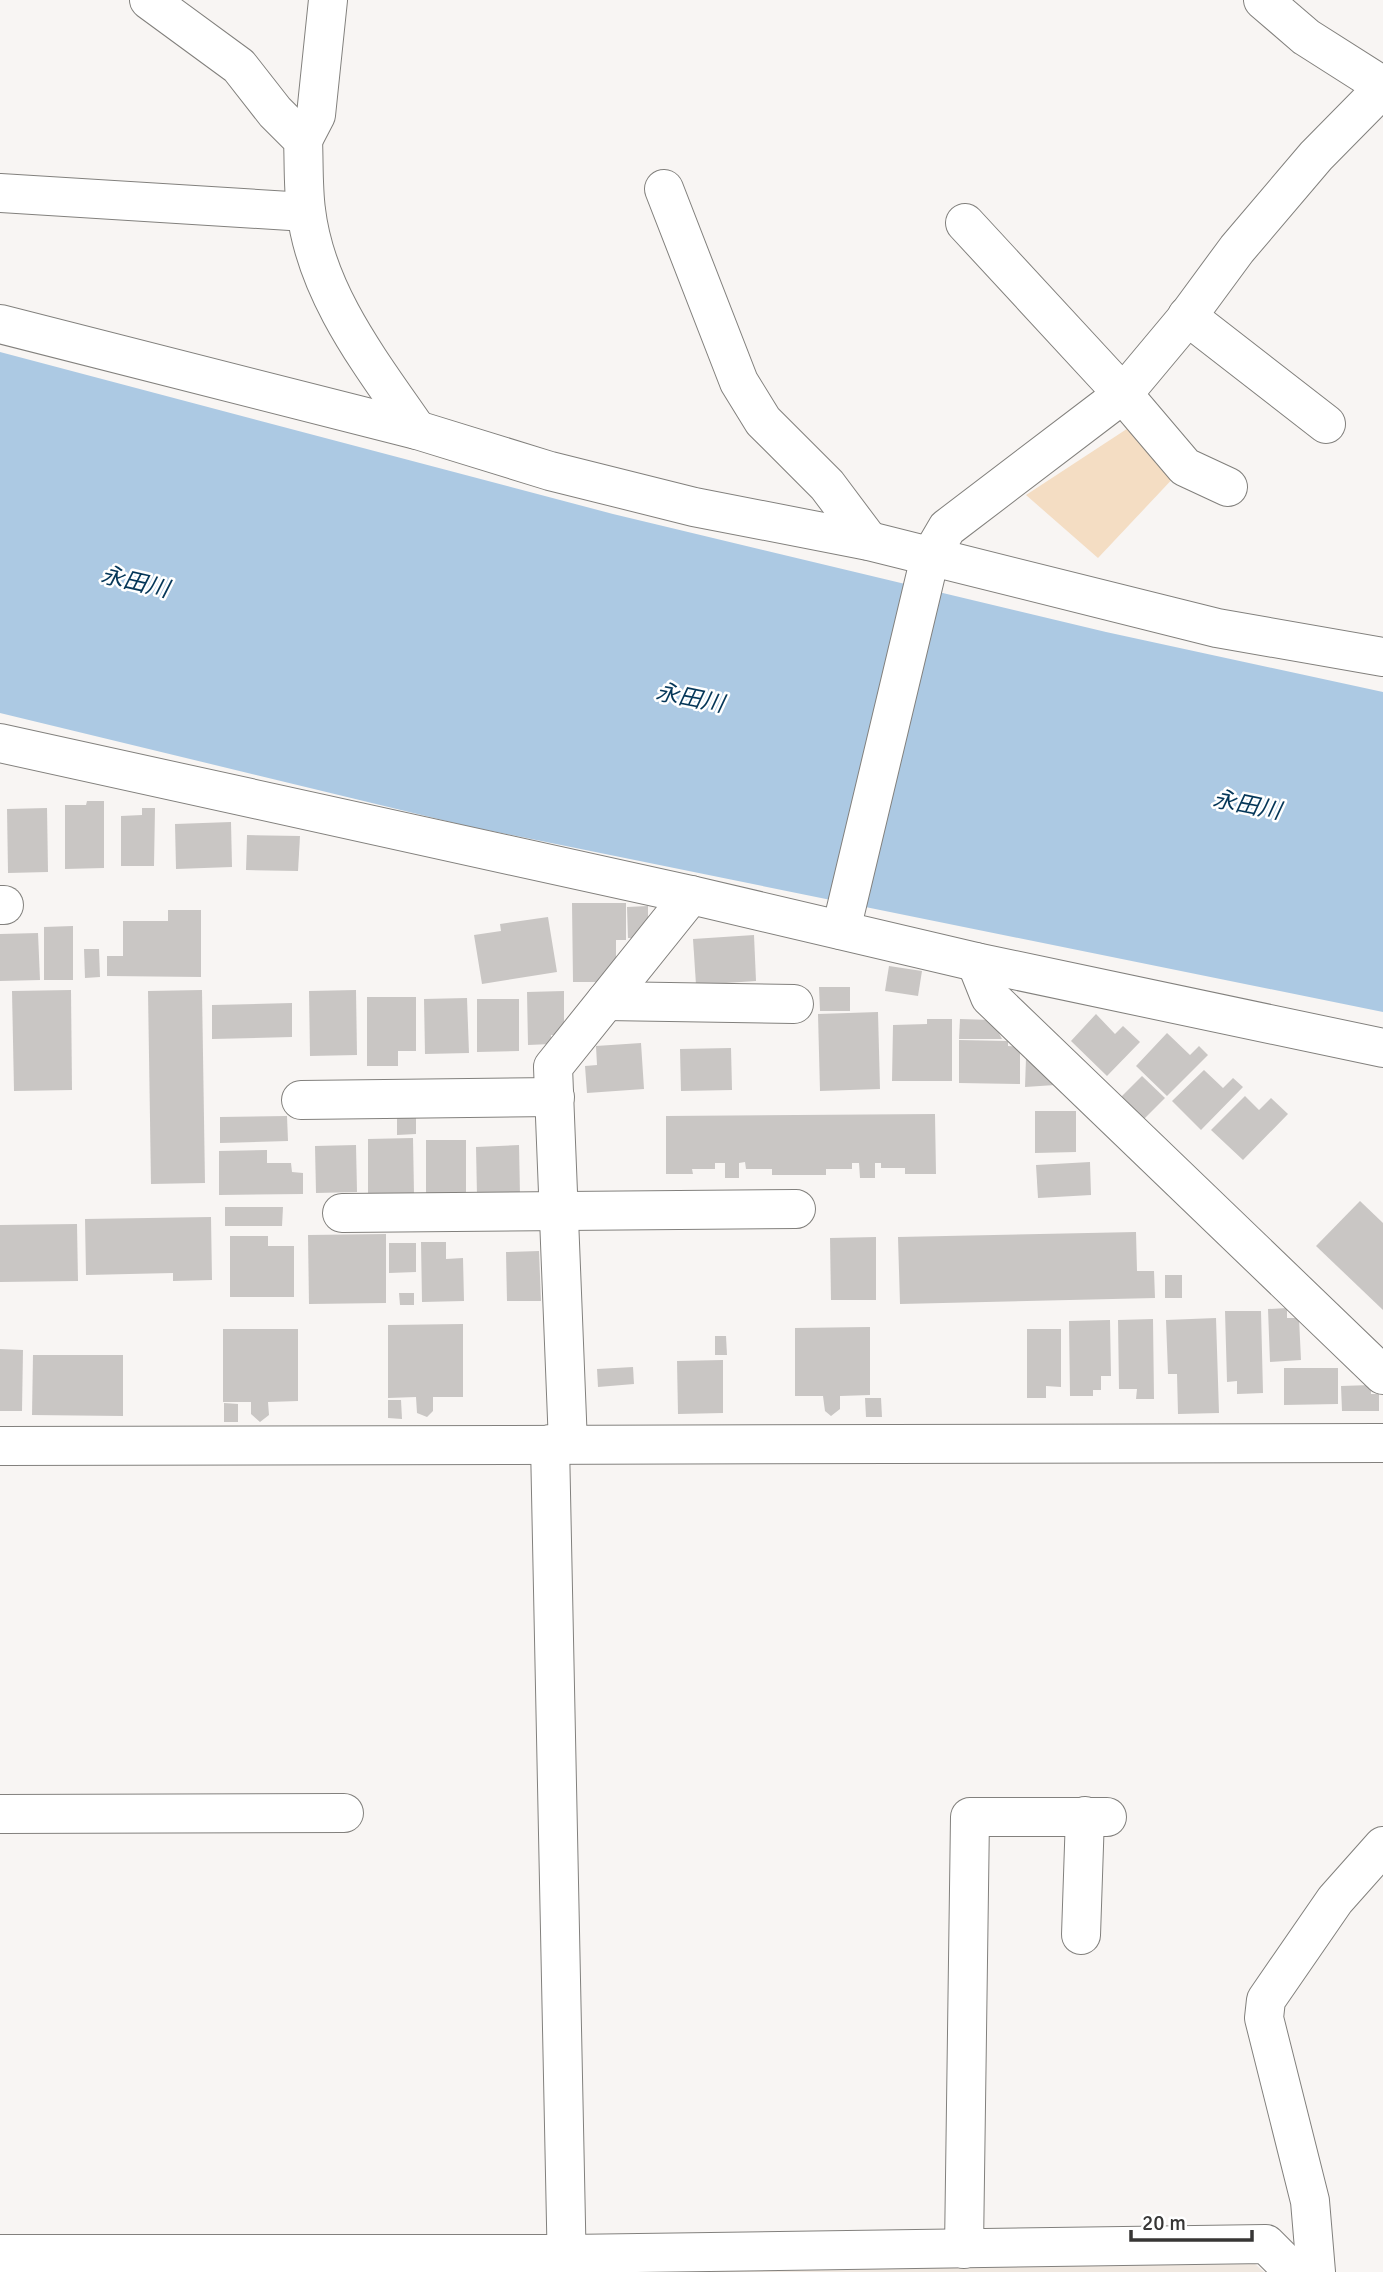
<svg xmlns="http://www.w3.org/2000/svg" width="1383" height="2272" font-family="Signika,'Noto Sans JP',sans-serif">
<rect width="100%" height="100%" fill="#f8f5f3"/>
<!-- built -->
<path fill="#f0e8e0" d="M1255,2264L1264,2272H600L603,2269Z"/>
<!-- green -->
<path fill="#f4ddc3" d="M1139,421L1178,473L1098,558L1026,495Z"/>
<!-- water -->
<path fill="#acc9e3" d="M0,352L613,514L1106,632L1383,692V1012L467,826L0,713Z"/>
<!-- building -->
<g fill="#c9c6c4">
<path d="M87,801H104V868L65,869V805H86Z"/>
<path d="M47,808L48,872L8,873L7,809Z"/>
<path d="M142,808H155L154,866H121V816L142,815Z"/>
<path d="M231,822L232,867L176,869L175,824Z"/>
<path d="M247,835L300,836L298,871L246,870Z"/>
<path d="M572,903H626V940H616V971L607,982H573Z"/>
<path d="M648,906V938H628L627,907Z"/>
<path d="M168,910H201V977L107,976V956H123V921H168Z"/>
<path d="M548,917L557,972L482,984L474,935L501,931L500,924Z"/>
<path d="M73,926V980H44V927Z"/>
<path d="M38,933L40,980L0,981V934Z"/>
<path d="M754,935L756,981L696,985L693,939Z"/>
<path d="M84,949H99L100,977L85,978Z"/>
<path d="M889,966L922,971L918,996L885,991Z"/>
<path d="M819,987H850V1011H820Z"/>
<path d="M71,990L72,1090L14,1091L12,991Z"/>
<path d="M202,990L205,1183L151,1184L148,991Z"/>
<path d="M356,990L357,1055L310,1056L309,991Z"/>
<path d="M564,991V1035H551V1044L528,1045L527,992Z"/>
<path d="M367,997H416V1051H398V1066H367Z"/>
<path d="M467,998L469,1053L425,1054L424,999Z"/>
<path d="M477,999H519V1051L477,1052Z"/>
<path d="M292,1003V1037L212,1039V1005Z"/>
<path d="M878,1012L880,1089L820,1091L818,1014Z"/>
<path d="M1096,1014L1115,1034L1123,1026L1140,1042L1107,1076L1071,1041Z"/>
<path d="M927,1019H952V1081H892L893,1025L927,1024Z"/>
<path d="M960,1019L992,1020L1002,1039H959Z"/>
<path d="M1167,1033L1190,1055L1199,1046L1208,1055L1167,1096L1136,1066Z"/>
<path d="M959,1040L1008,1041V1046L1020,1047V1084L959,1083Z"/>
<path d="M641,1043L644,1089L587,1093L585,1066L597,1065L596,1046Z"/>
<path d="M731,1048L732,1090L681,1091L680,1049Z"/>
<path d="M1026,1058L1055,1085L1025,1087Z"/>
<path d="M1204,1070L1223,1088L1233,1078L1243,1087L1201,1130L1172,1101Z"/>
<path d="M1142,1076L1165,1098L1144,1119L1121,1097Z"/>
<path d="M1245,1096L1259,1110L1271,1098L1288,1114L1243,1160L1211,1130Z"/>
<path d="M1035,1111H1076V1152L1035,1153Z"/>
<path d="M935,1114L936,1174H905V1168H881V1163H875V1178H860L859,1163H852V1169H826V1175H772V1169H746L745,1162L739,1163V1178H725V1163H715V1169H692L693,1174H666V1116Z"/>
<path d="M397,1115H416V1134L397,1135Z"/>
<path d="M287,1116L288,1141L220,1143V1117Z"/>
<path d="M413,1138L414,1194H368V1139Z"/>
<rect x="426" y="1140" width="40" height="57"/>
<path d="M356,1145L357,1192L316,1193L315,1146Z"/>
<path d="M519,1145L520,1195L477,1196L476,1147Z"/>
<path d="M267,1150V1163H291L292,1172L303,1173V1194L219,1195V1151Z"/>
<path d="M1090,1162L1091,1195L1038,1198L1036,1165Z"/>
<path d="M1360,1201L1383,1223V1310L1316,1246Z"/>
<path d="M225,1207H283L282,1226H225Z"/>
<path d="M211,1217L212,1280L173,1281V1273L86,1275L85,1219Z"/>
<path d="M77,1224L78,1281L0,1282V1225Z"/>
<path d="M1136,1232L1137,1271H1154L1155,1298L900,1304L898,1237Z"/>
<path d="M386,1234V1303L309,1304L308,1235Z"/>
<path d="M230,1236H268V1246H294V1297H230Z"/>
<path d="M876,1237V1300H831L830,1238Z"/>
<path d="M421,1242H446V1259L463,1258L464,1301L422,1302Z"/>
<path d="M389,1243H416V1272L389,1273Z"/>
<path d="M539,1251L541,1301H507L506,1252Z"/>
<rect x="1165" y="1275" width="17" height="23"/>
<path d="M399,1293H414V1305H400Z"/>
<path d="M1287,1308V1318H1299L1301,1360L1270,1362L1268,1309Z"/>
<path d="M1225,1311H1261L1263,1393L1237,1394V1381L1227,1382Z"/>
<path d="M1216,1318L1219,1413L1178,1414L1177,1374H1168L1166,1320Z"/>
<path d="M1153,1319L1154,1399H1136L1137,1389H1119L1118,1320Z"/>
<path d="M1110,1320L1111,1376H1101V1390H1093V1396H1070L1069,1321Z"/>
<path d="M463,1324V1397H433V1411L427,1417L417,1413L416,1397L388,1398V1325Z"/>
<path d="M870,1327V1395L840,1396V1409L831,1416L825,1411L823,1396H795V1328Z"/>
<path d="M223,1329H298V1401L268,1402L269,1415L260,1422L251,1414V1402H223Z"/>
<path d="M1027,1329H1061V1387L1046,1386V1398H1027Z"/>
<path d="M715,1336H726L727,1355H715Z"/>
<path d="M0,1349L23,1350L22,1411H0Z"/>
<path d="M33,1355H123V1416L32,1415Z"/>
<path d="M723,1360V1413L678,1414L677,1361Z"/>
<path d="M633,1367L634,1384L598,1387L597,1369Z"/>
<path d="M1284,1368H1338V1404L1284,1405Z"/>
<path d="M1371,1385V1394H1379V1411H1342L1341,1386Z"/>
<path d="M865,1398H881L882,1417H866Z"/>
<path d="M388,1400H401L402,1419L388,1418Z"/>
<path d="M224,1403L238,1404V1422H224Z"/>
</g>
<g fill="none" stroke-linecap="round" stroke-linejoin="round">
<defs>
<g id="minor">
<path d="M149,0L239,66L275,112L303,140C304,163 303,187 306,210C316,294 371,363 417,430"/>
<path d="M1263,0L1306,37L1383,86"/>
<path d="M303,140L316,115L328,0"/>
<path d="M664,189L739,382L763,421L827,485L869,541"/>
<path d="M0,193L306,212"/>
<path d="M965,223L1123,394L1185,467L1228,487"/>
<path d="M1187,316L1326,424"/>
<path d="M0,324L417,430L550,471L694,507L869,541L1217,628L1383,657"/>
<path d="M0,743L691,895L976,962L1383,1048"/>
<path d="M0,905H4"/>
<path d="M841,930L930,557L947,528L1123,394L1184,321L1237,249L1316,156L1383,88"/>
<path d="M976,962L990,997L1383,1375"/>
<path d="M606,1001L794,1004"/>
<path d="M301,1100L555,1097"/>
<path d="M342,1213L796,1209"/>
<path d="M550,1444L567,2272"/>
<path d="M568,1444L553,1067L691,895"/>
<path d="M0,1446L1383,1443"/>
<path d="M0,1814L344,1813"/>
<path d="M1081,1935L1085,1816"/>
<path d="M964,2249L970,1817H1107"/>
<path d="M0,2254H567L1266,2244L1294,2272"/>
<path d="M1316,2272L1310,2201L1264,2018L1266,2000L1335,1900L1383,1846"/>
</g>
</defs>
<!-- minor casing -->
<use href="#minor" stroke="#82807d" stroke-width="40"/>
<!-- minor -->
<use href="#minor" stroke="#fff" stroke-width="38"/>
</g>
<g text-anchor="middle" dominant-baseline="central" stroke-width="5" stroke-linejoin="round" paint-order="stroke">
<!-- water labels -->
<g font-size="23" font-style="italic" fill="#043658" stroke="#fff">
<text transform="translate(135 582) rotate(13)">永田川</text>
<text transform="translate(690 698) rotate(11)">永田川</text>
<text transform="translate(1247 805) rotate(11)">永田川</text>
</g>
</g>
<!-- scale -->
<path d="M1131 2230v10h121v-10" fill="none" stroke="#373635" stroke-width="3.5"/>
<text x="1142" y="2230" font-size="21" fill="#373635" stroke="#ffffff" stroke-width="5" paint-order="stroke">20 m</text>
</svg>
